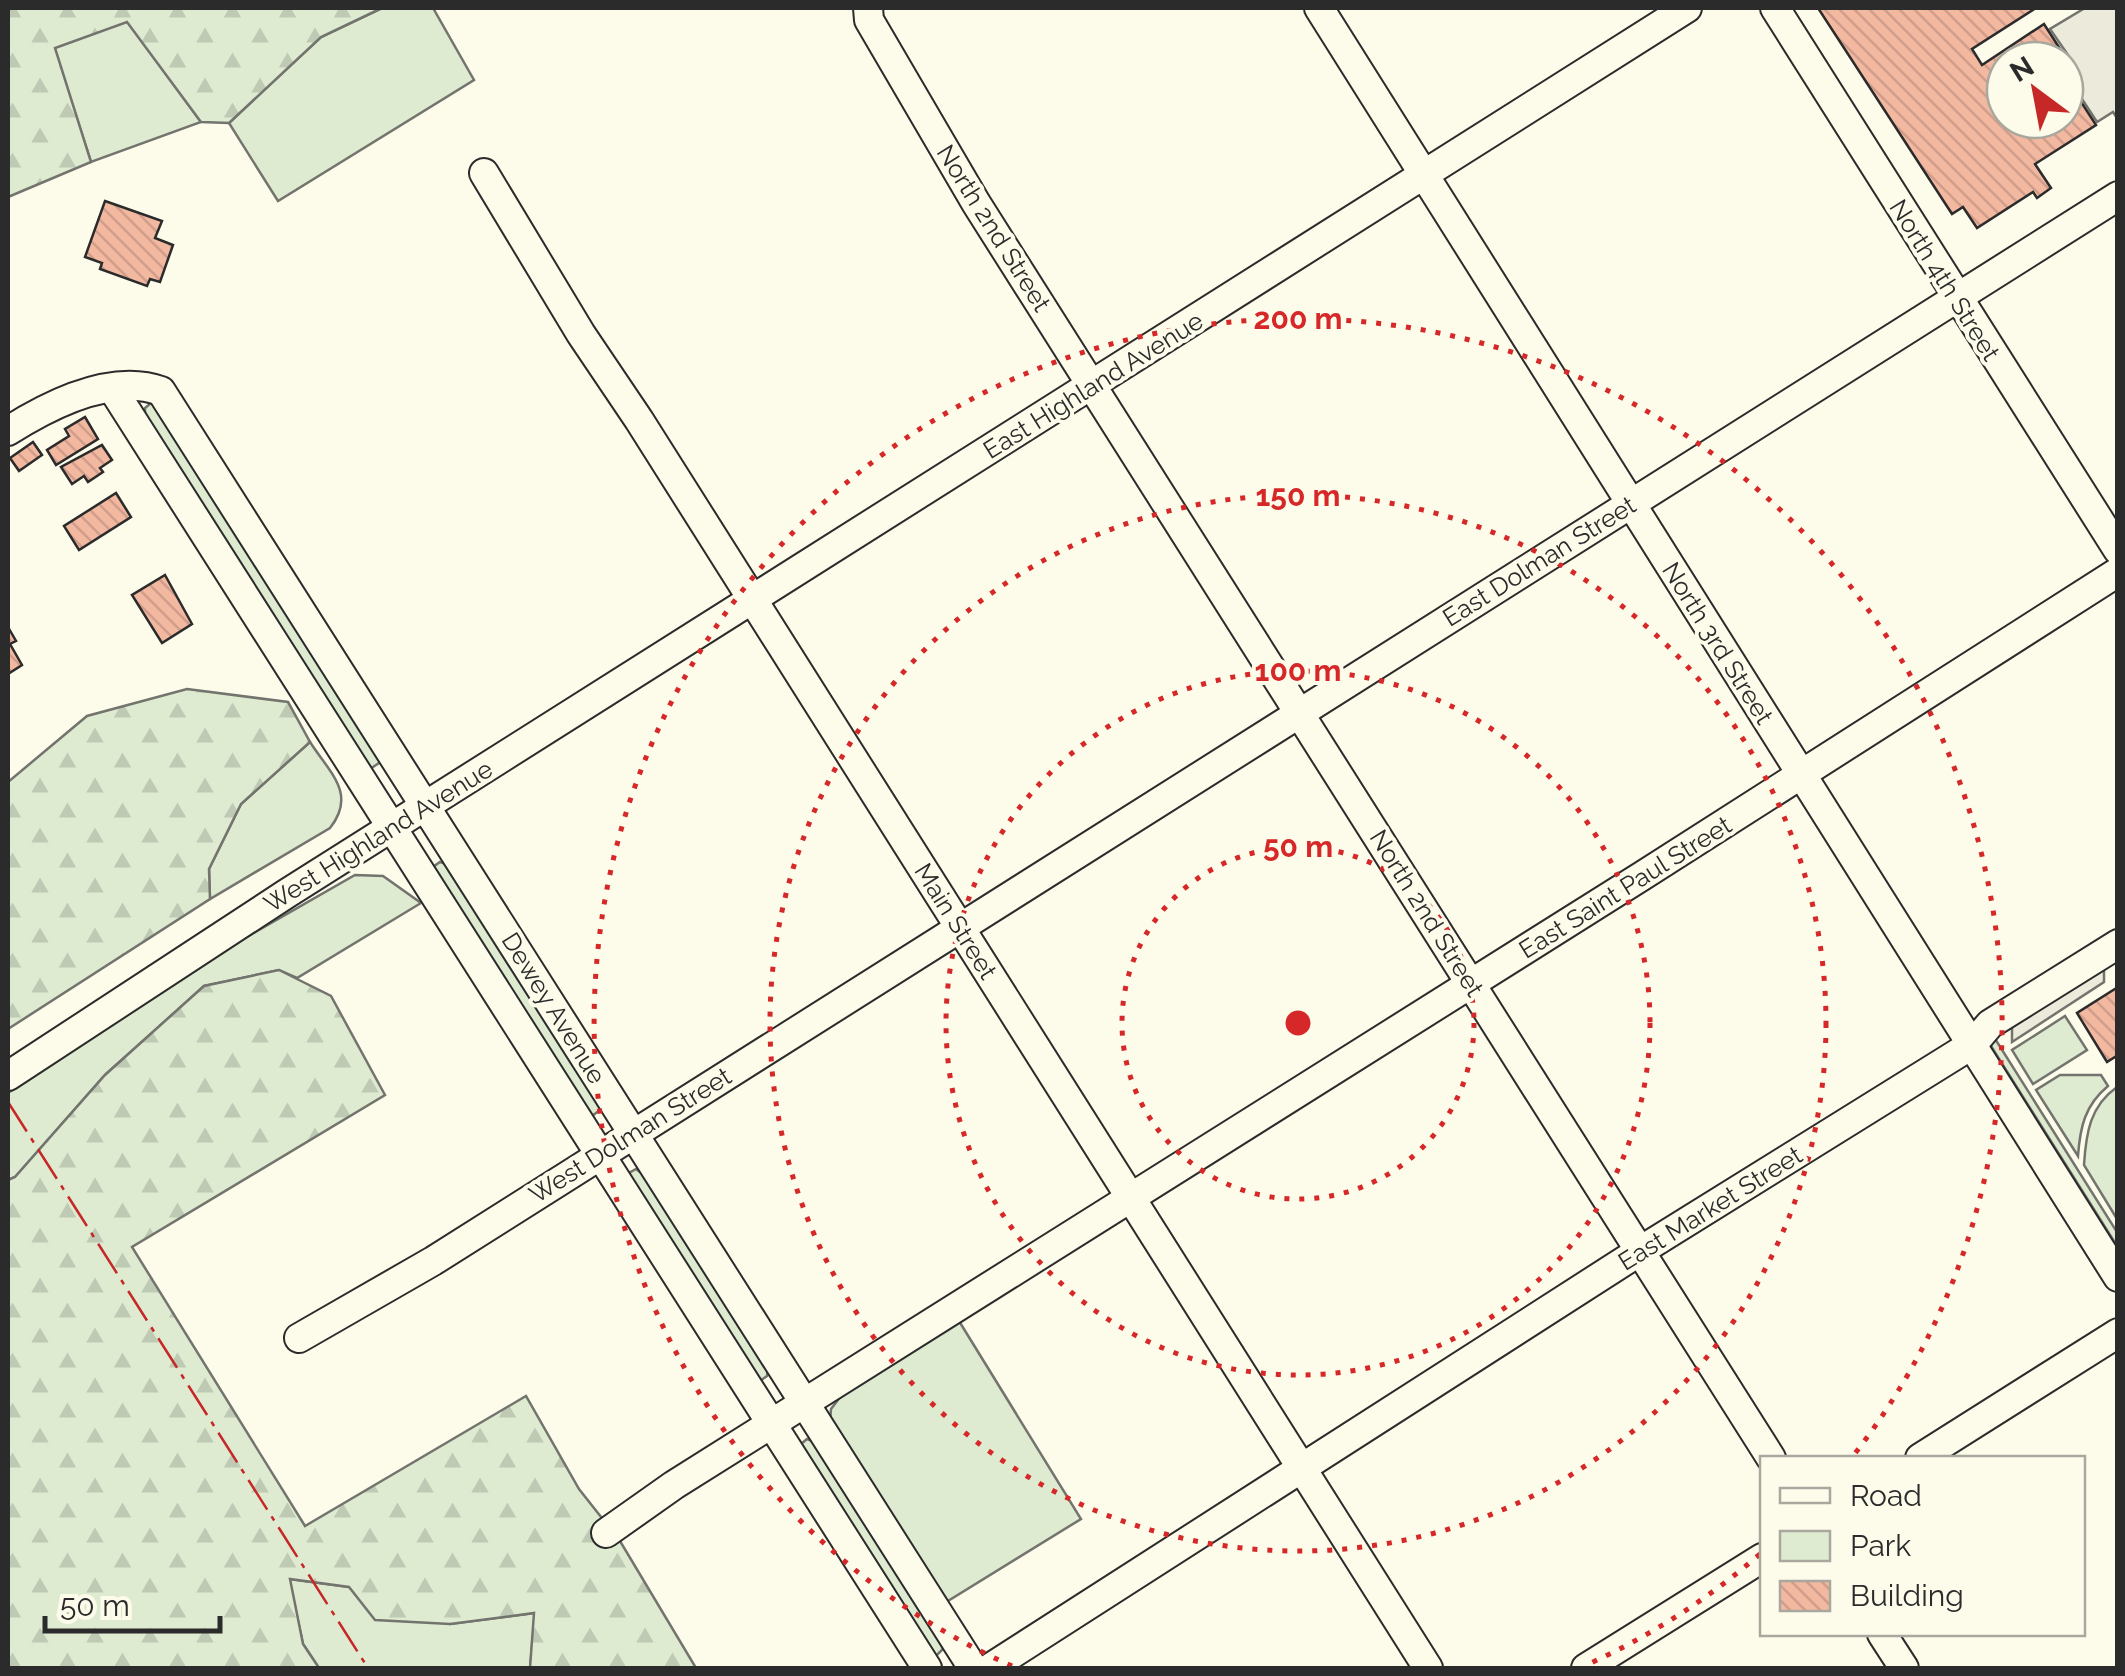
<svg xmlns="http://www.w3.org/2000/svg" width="2125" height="1676" font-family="Raleway,sans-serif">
<defs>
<pattern id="forest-firs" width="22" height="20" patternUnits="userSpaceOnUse" patternTransform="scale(2.5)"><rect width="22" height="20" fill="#deebd1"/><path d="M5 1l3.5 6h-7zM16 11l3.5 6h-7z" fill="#bfcab4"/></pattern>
<pattern id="building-back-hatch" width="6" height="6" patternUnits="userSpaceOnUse" patternTransform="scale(2.5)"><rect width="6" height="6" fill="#f2b8a0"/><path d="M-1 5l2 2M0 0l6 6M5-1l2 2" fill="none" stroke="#d09e8a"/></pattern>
</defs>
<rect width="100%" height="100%" fill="#fdfbea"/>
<!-- green -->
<g fill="#deebd1" stroke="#74746e" stroke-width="2.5">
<path d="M382,8H433L474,80L278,201L229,123L321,37Z"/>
<path d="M127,21L201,122L91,162L54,48Z"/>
<path d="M151,403L159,407L382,761L367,771L145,418V408Z"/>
<path d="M310,742C330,773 357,794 330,828L210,899L209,869L241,804Z"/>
<path d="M440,862L449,865L599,1102L600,1110L592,1116L584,1111L433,874V867Z"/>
<path d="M355,875L383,876L421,903L297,978L279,970L204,986L105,1075L15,1177L8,1180V1093L180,975Z"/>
<path d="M2065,1016L2087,1050L2033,1084L2012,1050Z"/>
<path d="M1992,1034L2117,1232V1246L1991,1046Z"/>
<path d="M2060,1075H2101L2108,1086C2085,1105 2080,1127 2078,1156L2036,1090Z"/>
<path d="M2117,1087V1219L2084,1165C2086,1133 2090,1106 2117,1087Z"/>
<path d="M636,1169L644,1175L768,1367L767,1376L760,1381L631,1182L629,1173Z"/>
<path d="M959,1321L1081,1519L943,1604L830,1422L831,1409L841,1396Z"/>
<path d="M807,1439L815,1442L940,1642L943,1649L936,1656L928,1651L802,1452L801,1444Z"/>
<path d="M289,1579L349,1587L450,1624L535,1613L530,1668H319L303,1644Z"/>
</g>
<!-- forest -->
<g fill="url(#forest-firs)" stroke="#74746e" stroke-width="2.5">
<path d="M8,8H382L321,37L229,123L201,122L127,22L55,48L91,162L8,197Z"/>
<path d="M187,689L288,702L310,742L241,804L209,869L210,899L8,1029V782L87,716Z"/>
<path d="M279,970L331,996L385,1095L132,1247L305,1526L526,1396L579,1489L620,1541L696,1668H530L534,1613L450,1624L375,1620L349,1587L290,1579L303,1644L319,1668H8V1180L15,1177L105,1075L204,986Z"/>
</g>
<!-- parking -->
<g fill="#eceadb" stroke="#74746e" stroke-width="2.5">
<path d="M2085,8H2117V118L2113,112L2097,122L2065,73V60H2061L2068,55L2050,29Z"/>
<path d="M2104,963V982L2012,1042V1021Z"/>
</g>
<!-- building -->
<g fill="url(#building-back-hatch)" stroke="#2b2b2b" stroke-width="2.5">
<path d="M1818,8H2036L1972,49L1982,65L2044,24L2062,52L2053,58L2054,60H2005V120H2065V77L2096,125L2035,164L2051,188L2037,198L2033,192L1977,228L1963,207L1952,214Z"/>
<path d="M105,201L162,221L155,238L173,245L160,282L150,279L147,286L100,269L102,263L85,257Z"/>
<path d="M85,417L98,439L56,465L47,450L69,436L65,429Z"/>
<path d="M33,442L42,455L19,471L10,458Z"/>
<path d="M102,445L112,460L100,468L103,472L88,482L84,476L72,484L61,467Z"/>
<path d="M116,493L131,517L79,550L64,526Z"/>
<path d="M165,575L192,624L162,643L132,595Z"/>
<path d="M8,627L16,641L10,644L22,665L8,674Z"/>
<path d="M2118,987V1055L2107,1062L2077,1013Z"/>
</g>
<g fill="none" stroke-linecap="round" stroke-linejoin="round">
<defs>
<g id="minor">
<path d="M868,8L869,20L976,203L1771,1458"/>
<path d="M1319,8L2118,1277"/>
<path d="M1775,8L2118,550"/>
<path d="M484,173L581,334L639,420L1428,1668"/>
<path d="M112,388L927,1668"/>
<path d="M8,431C49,405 111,373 161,391L973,1668"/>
<path d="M8,1076L286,894L1687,8"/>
<path d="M299,1338L433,1261L2118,196"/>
<path d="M1920,1458L2118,1333"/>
<path d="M606,1533L674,1485L1642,876L2118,572"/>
<path d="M1882,1634L1904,1668"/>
<path d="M990,1668L1640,1251L1973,1044L1990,1024L2118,944"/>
<path d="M1586,1668L1762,1558"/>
</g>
</defs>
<!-- minor casing -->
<use href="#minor" stroke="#2b2b2b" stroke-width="32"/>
<!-- minor -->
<use href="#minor" stroke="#fdfbea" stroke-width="28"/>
<!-- power -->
<path stroke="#c62828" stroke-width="2.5" stroke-dasharray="35 8 5 8" stroke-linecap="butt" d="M8,1102L368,1668"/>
</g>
<!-- distance rings -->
<g fill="none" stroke="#d62828" stroke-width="5" stroke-dasharray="5 10">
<circle cx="1298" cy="1023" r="176"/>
<circle cx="1298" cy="1023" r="352"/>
<circle cx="1298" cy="1023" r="528"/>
<path d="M1760 1554A704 704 0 0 1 1584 1666M1012 1666A704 704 0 1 1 1853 1456"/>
</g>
<g text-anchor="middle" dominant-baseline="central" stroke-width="8" stroke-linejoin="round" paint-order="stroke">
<!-- street labels -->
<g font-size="25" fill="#2b2b2b" stroke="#fdfbea">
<text transform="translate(994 228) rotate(58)">North 2nd Street</text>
<text transform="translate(1945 280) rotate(58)">North 4th Street</text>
<text transform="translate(1093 385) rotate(-32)">East Highland Avenue</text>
<text transform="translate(1539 561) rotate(-32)">East Dolman Street</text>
<text transform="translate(1718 643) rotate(58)">North 3rd Street</text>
<text transform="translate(378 836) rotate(-32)">West Highland Avenue</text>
<text transform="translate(1625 887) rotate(-32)">East Saint Paul Street</text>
<text transform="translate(1427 913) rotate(58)">North 2nd Street</text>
<text transform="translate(956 921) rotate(58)">Main Street</text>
<text transform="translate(554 1008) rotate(58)">Dewey Avenue</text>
<text transform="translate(630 1135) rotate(-32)">West Dolman Street</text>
<text transform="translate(1710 1208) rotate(-32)">East Market Street</text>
</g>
</g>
<circle cx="1298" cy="1023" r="15" fill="#d62828" stroke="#fdfbea" stroke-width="5"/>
<g font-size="30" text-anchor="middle" font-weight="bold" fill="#d62828" stroke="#fdfbea" stroke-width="8" stroke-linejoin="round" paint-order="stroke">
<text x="1298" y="329">200 m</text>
<text x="1298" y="506">150 m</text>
<text x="1298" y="681">100 m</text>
<text x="1298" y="857">50 m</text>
</g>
<!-- border -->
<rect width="2125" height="1676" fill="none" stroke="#2b2b2b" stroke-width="20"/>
<!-- legend -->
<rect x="1760" y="1456" width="325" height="180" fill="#fdfbea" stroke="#a9a89e" stroke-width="2.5"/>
<rect x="1780" y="1488" width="50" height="15" fill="#fdfbea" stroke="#a9a89e" stroke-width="2.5"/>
<text x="1850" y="1506" font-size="30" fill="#2b2b2b">Road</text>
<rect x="1780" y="1531" width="50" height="30" fill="#deebd1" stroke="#a9a89e" stroke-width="2.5"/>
<text x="1850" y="1556" font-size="30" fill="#2b2b2b">Park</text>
<rect x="1780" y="1581" width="50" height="30" fill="url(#building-back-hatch)" stroke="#a9a89e" stroke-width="2.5"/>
<text x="1850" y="1606" font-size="30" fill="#2b2b2b">Building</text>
<!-- north arrow -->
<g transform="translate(2035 90) rotate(328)"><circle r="48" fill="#fdfbea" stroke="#a9a89e" stroke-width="2.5"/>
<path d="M0-8L18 38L0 25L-18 38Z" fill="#c62828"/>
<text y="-15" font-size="28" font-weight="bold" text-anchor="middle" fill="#2b2b2b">N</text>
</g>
<!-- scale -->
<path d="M45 1616v15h175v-15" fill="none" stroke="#2b2b2b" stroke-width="5"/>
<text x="60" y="1616" font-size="30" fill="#2b2b2b" stroke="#fdfbea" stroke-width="8" paint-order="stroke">50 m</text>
</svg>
